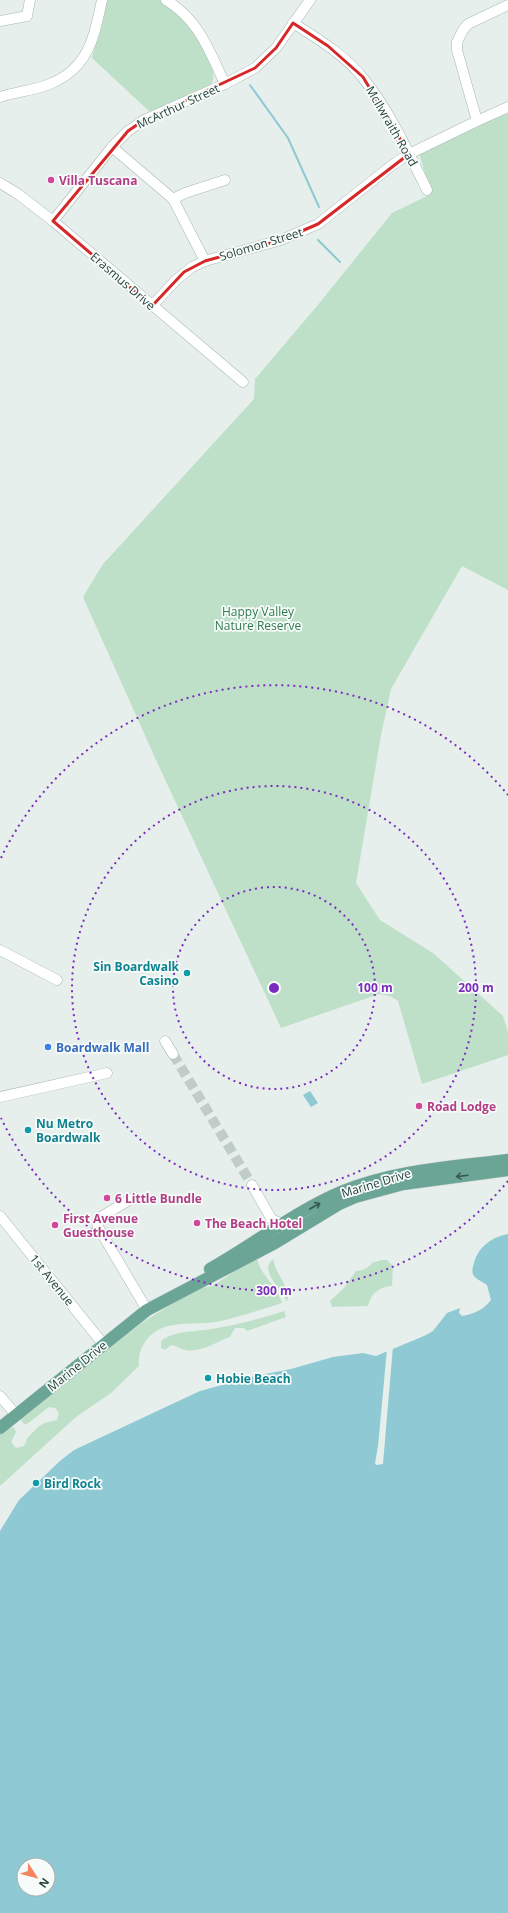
<svg xmlns="http://www.w3.org/2000/svg" width="508" height="1913" font-family="'Open Sans',sans-serif">
<rect width="100%" height="100%" fill="#e6efeb"/>
<!-- green -->
<g fill="#bfe0c8">
<path d="M105,0C117,0 150,0 160,0C179,5 224,66 211,84L150,112L92,58Z"/>
<path d="M508,112V590L462,566L391,689L381,735L356,883L380,920L433,953L503,1016L508,1032V1055L422,1084L398,1001L390,996L379,994L281,1028L156,760L83,597L103,564L254,399L255,379L317,306L392,213L431,194L419,153Z"/>
<path d="M256,1254C260,1278 277,1283 282,1303C260,1310 238,1317 216,1322C198,1325 174,1321 158,1330C145,1337 137,1352 139,1366L111,1393L76,1417L0,1486V1434L7,1429L14,1427L16,1432L11,1442L16,1448L24,1446L28,1437L39,1426L45,1423L57,1420L59,1413L55,1408L49,1407L27,1424H24L19,1418L143,1322L196,1289L212,1286L225,1278Z"/>
<path d="M273,1259L276,1269L289,1293L287,1302C282,1287 258,1272 273,1259Z"/>
<path d="M381,1260H387L393,1266L392,1286C379,1287 371,1293 368,1306L332,1307L330,1301L344,1288L356,1271C361,1271 369,1268 372,1263Z"/>
<path d="M284,1311L286,1317L247,1331L244,1328H235L230,1337C216,1342 200,1353 185,1350C180,1349 177,1346 171,1345L165,1350L161,1348V1341C175,1330 194,1332 212,1329C236,1325 260,1319 284,1311Z"/>
</g>
<!-- water -->
<g fill="#8ec9d4" fill-rule="evenodd">
<path d="M310,1091L318,1103L311,1107L303,1095Z"/>
<path d="M508,1234V1913H0V1531L19,1500L60,1461L74,1450L200,1391L255,1376L291,1369L333,1357L363,1353L376,1356L424,1336L433,1331L447,1313L460,1308L459,1313L462,1316C474,1314 483,1310 491,1300L487,1285C483,1282 476,1279 474,1276C471,1272 473,1267 474,1263C478,1247 492,1237 508,1234ZM24,1865H48V1889H24Z"/>
</g>
<!-- pier -->
<path fill="#e6efeb" d="M393,1346L383,1464L376,1465L375,1463L378,1446L387,1349Z"/>
<g fill="none" stroke-linecap="round" stroke-linejoin="round">
<!-- stream -->
<g stroke="#8ec9d4" stroke-width="2">
<path d="M250,85L288,138L319,207"/>
<path d="M318,240L340,262"/>
</g>
<!-- minor-tunnel -->
<path stroke="#bfccc8" stroke-width="10" stroke-dasharray="10 5" stroke-linecap="butt" d="M173,1054L252,1185"/>
<defs>
<g id="minor">
<path d="M166,0C199,20 209,50 225,84"/>
<path d="M508,5L468,24L463,30L457,42V50L477,121L508,107"/>
<path d="M0,21L27,16L30,0"/>
<path d="M293,23C318,39 345,55 363,78C390,111 408,152 427,190"/>
<path d="M0,97C16,92 35,90 50,84C89,68 94,37 102,0"/>
<path d="M112,147L173,199L205,261"/>
<path d="M0,183L18,194L53,221L243,382"/>
<path d="M173,199L185,193L225,180"/>
<path d="M53,221L112,147L128,131L144,120L225,84L255,68L276,48L310,0"/>
<path d="M152,306L176,280L192,267L205,261L281,240L318,224L391,166L409,154L477,121"/>
<path d="M0,950L57,980"/>
<path d="M165,1041L173,1054"/>
<path d="M0,1097L107,1073"/>
<path d="M252,1185L272,1220L279,1222L282,1225"/>
<path d="M134,1197L101,1217L98,1222V1227L147,1310"/>
<path d="M0,1216L104,1345"/>
<path d="M0,1396L16,1415"/>
</g>
<g id="major">
<path d="M210,1269C253,1245 296,1211 341,1192C394,1170 452,1167 508,1160"/>
<path d="M0,1428L147,1310L273,1244L339,1204L355,1197L403,1184L508,1170"/>
</g>
</defs>
<!-- minor casing -->
<use href="#minor" stroke="#a8b8b2" stroke-width="11"/>
<!-- major casing -->
<use href="#major" stroke="#c2cac8" stroke-width="13"/>
<!-- minor -->
<use href="#minor" stroke="#fff" stroke-width="10"/>
<!-- major -->
<use href="#major" stroke="#6aa596" stroke-width="12"/>
</g>
<!-- one-way arrows -->
<defs><path id="oneway-shaft" d="M-6 0H5M1.5-3L5.5 0L1.5 3" fill="none" stroke-width="1.6" stroke-linecap="round" stroke-linejoin="round"/></defs>
<g stroke="#365b51">
<use href="#oneway-shaft" transform="translate(462 1176) rotate(173)"/>
<use href="#oneway-shaft" transform="translate(315 1206) rotate(-30)"/>
</g>
<!-- marked area -->
<path fill="none" stroke="#d62828" stroke-width="3" stroke-linejoin="round" d="M293,23L328,46L363,77L409,154L318,224L281,240L205,261L184,272L152,306L53,221L128,131L144,120L255,68L276,48Z"/>
<!-- distance rings -->
<g fill="none" stroke="#7b2cbf" stroke-width="2" stroke-dasharray="2 4">
<circle cx="274" cy="988" r="101"/>
<circle cx="274" cy="988" r="202"/>
<path d="M508 1181A303 303 0 0 1 1 1118M1 858A303 303 0 0 1 508 795"/>
</g>
<!-- markers -->
<g fill="#d1479c" stroke="#f7fbf9" stroke-width="1.5">
<circle cx="51" cy="180" r="4"/>
<circle cx="419" cy="1106" r="4"/>
<circle cx="107" cy="1198" r="4"/>
<circle cx="197" cy="1223" r="4"/>
<circle cx="55" cy="1225" r="4"/>
</g>
<g fill="#0f9aa8" stroke="#f7fbf9" stroke-width="1.5">
<circle cx="187" cy="973" r="4"/>
<circle cx="28" cy="1130" r="4"/>
<circle cx="208" cy="1378" r="4"/>
<circle cx="36" cy="1483" r="4"/>
</g>
<circle fill="#3f7fe0" stroke="#f7fbf9" stroke-width="1.5" cx="48" cy="1047" r="4"/>
<g text-anchor="middle" dominant-baseline="central" stroke-width="3.5" stroke-linejoin="round" paint-order="stroke">
<!-- street labels -->
<g font-size="12" fill="#24423a" stroke="#f7fbf9">
<text transform="translate(178 106) rotate(-25)">McArthur Street</text>
<text transform="translate(392 126) rotate(60)">McIlwraith Road</text>
<text transform="translate(261 244) rotate(-17)">Solomon Street</text>
<text transform="translate(123 281) rotate(41)">Erasmus Drive</text>
<text transform="translate(376 1183) rotate(-17)">Marine Drive</text>
<text transform="translate(52 1280) rotate(51)">1st Avenue</text>
<text transform="translate(77 1366) rotate(-39)">Marine Drive</text>
</g>
<!-- hotel labels -->
<g font-size="12" font-weight="bold" fill="#b23c85" stroke="#f7fbf9" text-anchor="start">
<text x="59" y="180">Villa Tuscana</text>
<text x="427" y="1106">Road Lodge</text>
<text x="115" y="1198">6 Little Bundle</text>
<text x="63" y="1218">First Avenue<tspan x="63" dy="14">Guesthouse</tspan></text>
<text x="205" y="1223">The Beach Hotel</text>
</g>
<!-- park labels -->
<g font-size="12" fill="#2d7a4b" stroke="#f7fbf9">
<text x="258" y="611">Happy Valley<tspan x="258" dy="14">Nature Reserve</tspan></text>
</g>
<!-- culture labels -->
<g font-size="12" font-weight="bold" fill="#0d838f" stroke="#f7fbf9" text-anchor="start">
<text x="179" y="966" text-anchor="end">Sin Boardwalk<tspan x="179" dy="14">Casino</tspan></text>
<text x="36" y="1123">Nu Metro<tspan x="36" dy="14">Boardwalk</tspan></text>
<text x="216" y="1378">Hobie Beach</text>
<text x="44" y="1483">Bird Rock</text>
</g>
<!-- shop labels -->
<g font-size="12" font-weight="bold" fill="#366cbe" stroke="#f7fbf9" text-anchor="start">
<text x="56" y="1047">Boardwalk Mall</text>
</g>
</g>
<circle cx="274" cy="988" r="6" fill="#7b2cbf" stroke="#f7fbf9" stroke-width="2"/>
<g font-size="12" text-anchor="middle" font-weight="bold" fill="#7b2cbf" stroke="#f7fbf9" stroke-width="3.5" stroke-linejoin="round" paint-order="stroke">
<text x="375" y="992">100 m</text>
<text x="476" y="992">200 m</text>
<text x="274" y="1295">300 m</text>
</g>
<!-- north arrow -->
<g transform="translate(36 1877) rotate(126)"><circle r="19" fill="#f7fbf9" stroke="#a3b1ad"/>
<path d="M0-3L7 15L0 10L-7 15Z" fill="#f4845f"/>
<text y="-6" font-size="11" font-weight="bold" text-anchor="middle" fill="#24423a">N</text>
</g>
</svg>
